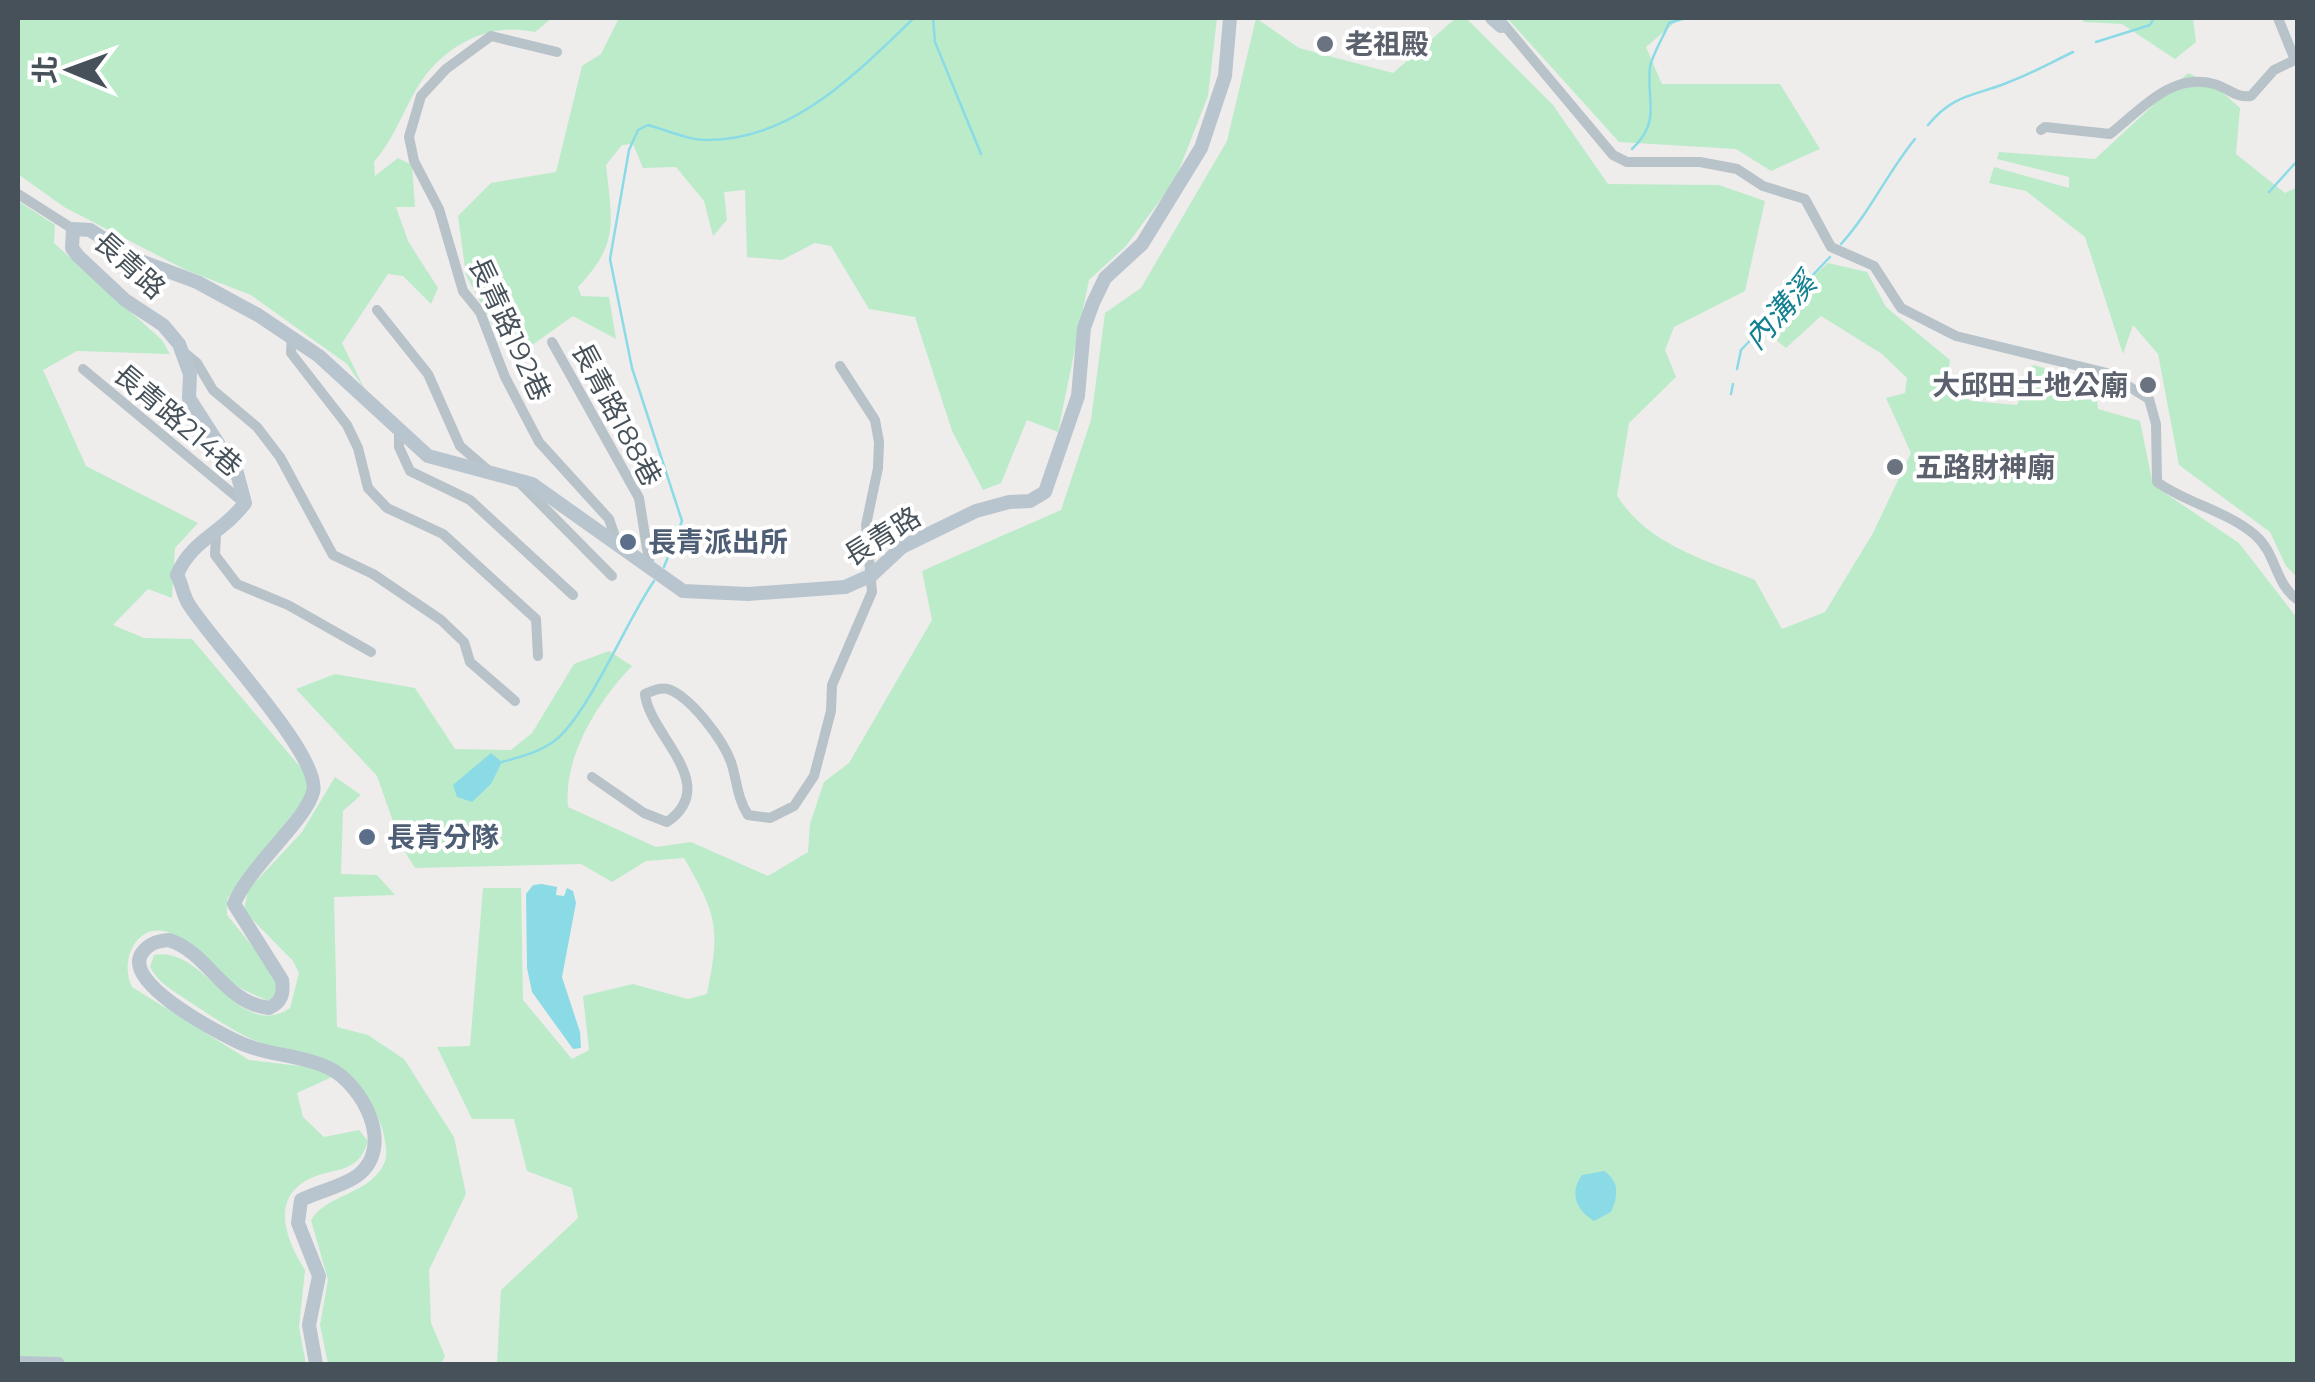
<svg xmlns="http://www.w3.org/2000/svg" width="2315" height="1382" font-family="Montserrat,'Noto Sans TC',sans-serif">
<rect width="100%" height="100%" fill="#efecec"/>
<!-- green -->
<g fill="#bcebca">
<path d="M18,18H552L535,32C489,21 442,46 417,88C401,115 395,137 374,162L375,176L398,158L412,165L415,207H396L408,241L438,288L431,304L403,276L388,274L342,343L365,390L347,364L251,295L186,270L64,207L18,174Z"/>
<path d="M619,18H1217L1208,96L1175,180L1126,246L1089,280L1058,432L1027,420L1001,483L983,490L952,431L915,317L869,309L831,246L815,243L782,260L747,257L745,190L724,192L727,220L713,236L704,201L676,167L643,168L633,144L622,145L606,165C612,221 620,243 578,287L581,296L609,297L616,339L573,316L511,360L466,275L458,216L491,183L556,172L582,66L601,54Z"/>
<path d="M1256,18L1299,48L1393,73L1456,18H1466L1553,105L1608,184L1719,185L1765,201L1745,291L1674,327L1665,350L1676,377L1629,423L1617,496C1649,545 1703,559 1755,580L1782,629L1825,612L1873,533L1911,453L1886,398L1905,393L1907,378L1882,354L1821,316L1786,348L1769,334L1780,306L1828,263L1867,272L1886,307L1950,360L1947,383L1971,401L2017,405L2033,365L2095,381L2098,409L2140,421L2153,485L2239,543L2297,618V1364H497L501,1290L578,1218L572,1188L527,1171L514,1119H472L437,1047L470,1046L483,888H521L523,1000L572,1059L589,1050L583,996L633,984L688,999L707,994C720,928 718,917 684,858L646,861L612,882L581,864L415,868L402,847L377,776L296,689L335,674L415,688L455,749L511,750L532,733L574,664L609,651L632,666C598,701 563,757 568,807L656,847L691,842L768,876L808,852L810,824L824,782L849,763L932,620L922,571L1061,510L1091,420L1105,313L1141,288L1227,141Z"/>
<path d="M1507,18H1680L1646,47L1662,84H1780L1820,149L1771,171L1736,149L1619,142Z"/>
<path d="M2081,18H2193L2196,42L2175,59L2122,24L2084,22Z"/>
<path d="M2188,73L2214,85L2240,108L2236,154L2285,193L2297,187V577L2286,566L2270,532L2179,465L2158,354L2133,325L2123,354L2085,237L2026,191L1989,183L1994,167L2069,188V177L1997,159L1999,152L2095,159Z"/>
<path d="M18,201L55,225L54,243L162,340L170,354L77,351L43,370L86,466L198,523L175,548L172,598L148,589L113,625L144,638L192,639L307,775L310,791L227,899V915L280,980L279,990L269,1001C257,996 244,991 233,983C213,967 195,942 170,933C136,920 119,962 132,987L249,1060L316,1068L332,1077L297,1093L303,1117L324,1137L359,1130L368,1141C358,1176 333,1166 307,1180C269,1201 288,1243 305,1270L299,1327L306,1364H18Z"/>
<path d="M335,777L361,795L343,811L341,874L377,875L395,895L334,897L337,1027L368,1035L404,1059L454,1137L466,1194L429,1270L431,1323L445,1356L441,1364H328L320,1325L328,1280L311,1220C327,1194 367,1195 383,1166C389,1155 385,1139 382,1128C359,1060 322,1064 264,1044C238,1035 213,1017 190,1002C175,992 158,983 150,967L154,955C205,944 238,1043 290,1008L299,973L293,961L244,911L248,890L302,832Z"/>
</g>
<!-- water -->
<g fill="#8bdbe6">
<path d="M491,753L502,762L491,784L472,802L457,797L453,785Z"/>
<path d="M542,884L557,887L556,895L564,896L567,888L573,891L576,903L562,977L580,1032L581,1048L573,1049L532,992L527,968L526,894L533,885Z"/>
<path d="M1604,1171C1620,1182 1618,1196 1611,1212L1594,1221C1576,1210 1569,1193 1582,1175Z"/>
</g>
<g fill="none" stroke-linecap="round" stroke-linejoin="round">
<!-- stream -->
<g stroke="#8bdbe6" stroke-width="2.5">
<path d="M933,18L935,42L981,154"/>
<path d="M2096,42L2150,25L2154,18"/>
<path d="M1928,125C1954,93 1976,96 2009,82C2031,74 2052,62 2073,52"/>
<path d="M1632,149C1662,121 1646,100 1650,67C1652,55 1664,36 1669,23L1686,18"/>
<path d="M2269,192L2298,160"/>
<path d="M1841,244C1871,211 1887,173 1915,139"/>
<path d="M1737,369L1741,350L1830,257"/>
<path d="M1731,394L1733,384"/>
<path d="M664,567L682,521L632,368L610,259L629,150L638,130L648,125C667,130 687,140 707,140C794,140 856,73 914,18"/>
<path d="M502,762C520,757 537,753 553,742C587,718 626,621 654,581"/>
</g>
<!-- street -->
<g stroke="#b8c2c9" stroke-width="10">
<path d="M1500,20L1613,155L1627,162H1700L1737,169L1763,186L1805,199L1831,247L1874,266L1901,308L1956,336L2107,373L2149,399L2156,424L2157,482C2186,503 2227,511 2255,535C2277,554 2274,583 2298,600"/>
<path d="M557,52L491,36L446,69L421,96L409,137L414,161L439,209L463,291L480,312L505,377L539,442L609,519L617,542"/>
<path d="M2041,130L2045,127L2110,134C2141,110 2171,72 2214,84C2229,88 2235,98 2251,96L2274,70L2295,60L2278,18"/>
<path d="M18,194L73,229"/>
<path d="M377,310L428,374L460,446L489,471"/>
<path d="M292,337L291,353L347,425L358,448L368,488L387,508L443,534L536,619L538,656"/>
<path d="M552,342L639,498L650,567"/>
<path d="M185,353L197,363L213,390L257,427L280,457L333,555L373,574L441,620L464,642L470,662L515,701"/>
<path d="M83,369L244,503"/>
<path d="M399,428V447L410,471L470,500L573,595"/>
<path d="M519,482L612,576"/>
<path d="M216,534L215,555L237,584L288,605L371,652"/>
<path d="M592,777L644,813L667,822C722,784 649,735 645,694C652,691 660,687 668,689C691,697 723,740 731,762C737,780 737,798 748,815L770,818L794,806L814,776L831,711L832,685L872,592L866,525L878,468L879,442L875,420L840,366"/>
</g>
<!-- secondary -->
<g stroke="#b9c5ce" stroke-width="14">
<path d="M1492,18L1501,26"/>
<path d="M18,1363L58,1364"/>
<path d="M316,1364L309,1325L319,1276L298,1223L301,1200C319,1191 341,1187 357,1176C396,1147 363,1085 329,1068C300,1054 265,1056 234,1040C212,1029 122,982 142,953C149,943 158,941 169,940C209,953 224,1003 269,1008C282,1002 284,993 282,980L234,904C249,867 306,820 313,792C323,757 209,639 188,603C183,595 182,584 177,575C191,540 223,533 245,503L237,473L189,398L190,374L179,344L163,325L125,300L78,256L72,248L73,229L90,230L135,259L197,282L258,315L319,356L428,456L532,484L683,591L748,594L845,587L872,575L902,547L976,511L1009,502L1030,501L1045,492L1078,396L1084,328L1093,303L1105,278L1142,244L1201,148L1225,76L1230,18"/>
</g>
</g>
<!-- markers -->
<g fill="#6b7280" stroke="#fff" stroke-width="4">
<circle cx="1325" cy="44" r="10"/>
<circle cx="2148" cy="385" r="10"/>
<circle cx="1895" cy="467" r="10"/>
</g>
<g fill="#5c6f8a" stroke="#fff" stroke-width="4">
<circle cx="628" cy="542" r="10"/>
<circle cx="367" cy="837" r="10"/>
</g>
<g text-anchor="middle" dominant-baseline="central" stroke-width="8" stroke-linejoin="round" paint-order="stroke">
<!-- worship labels -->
<g font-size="28" font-weight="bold" fill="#5b616d" stroke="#fff" text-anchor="start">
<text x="1345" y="44">老祖殿</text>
<text x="2128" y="385" text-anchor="end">大邱田土地公廟</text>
<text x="1915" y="467">五路財神廟</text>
</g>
<!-- street labels -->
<g font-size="28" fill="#465159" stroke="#fff">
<text transform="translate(130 265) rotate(42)">長青路</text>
<text transform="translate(510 329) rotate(65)">長青路192巷</text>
<text transform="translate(617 414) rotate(62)">長青路188巷</text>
<text transform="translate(178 420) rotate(40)">長青路214巷</text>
<text transform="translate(882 536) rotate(-32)">長青路</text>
</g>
<!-- service labels -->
<g font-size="28" font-weight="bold" fill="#4e5e75" stroke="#fff" text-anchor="start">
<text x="648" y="542">長青派出所</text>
<text x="387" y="837">長青分隊</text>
</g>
<!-- water labels -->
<g font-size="30" font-style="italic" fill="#138190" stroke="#fff">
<text transform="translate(1780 311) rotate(-48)">內溝溪</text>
</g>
</g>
<!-- border -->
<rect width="2315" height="1382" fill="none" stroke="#465159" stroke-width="40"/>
<!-- north arrow -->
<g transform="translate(70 70) rotate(271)" stroke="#ffffff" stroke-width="8" paint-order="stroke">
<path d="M0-8L18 38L0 25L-18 38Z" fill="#465159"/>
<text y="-15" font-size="28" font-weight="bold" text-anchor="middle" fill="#465159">北</text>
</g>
</svg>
